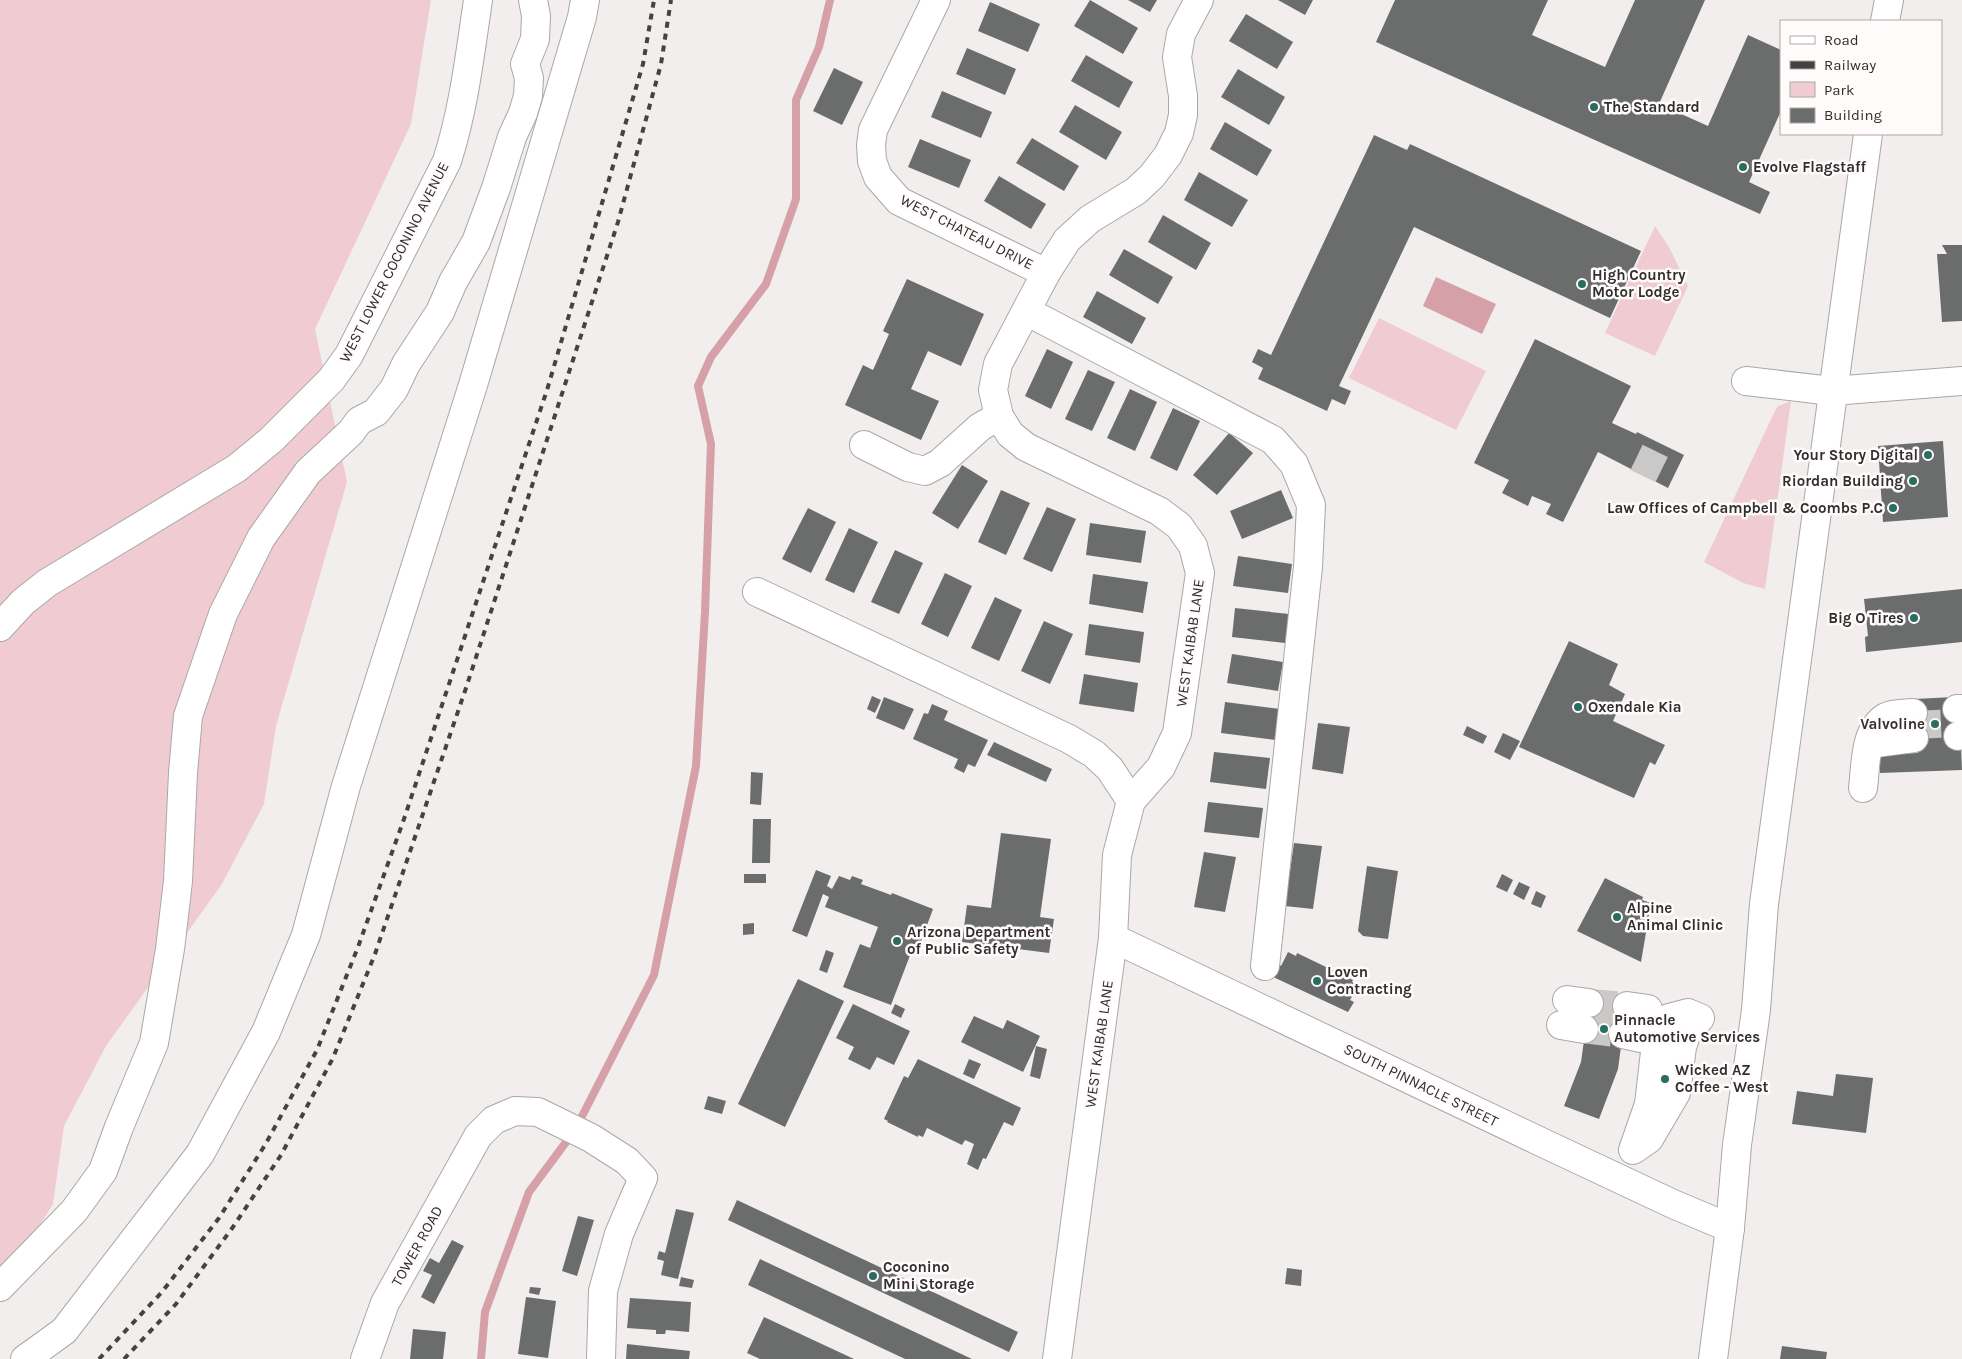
<svg xmlns="http://www.w3.org/2000/svg" width="1962" height="1359" font-family="Karla,sans-serif">
<rect width="100%" height="100%" fill="#f2eeee"/>
<!-- green -->
<g fill="#f0ccd2">
<path d="M0,0H431L411,124L315,329L347,482L276,726L264,804L222,884L106,1046L64,1126L53,1204L0,1289Z"/>
<path d="M1655,226L1669,247L1688,286L1655,356L1605,333Z"/>
<path d="M1379,318L1486,371L1456,430L1349,378Z"/>
<path d="M1791,401L1765,589L1743,583L1704,562L1773,415L1778,406Z"/>
</g>
<!-- water -->
<path fill="#d6a0a9" d="M1436,277L1496,304L1482,334L1423,306Z"/>
<g fill="none" stroke-linecap="round" stroke-linejoin="round">
<!-- stream -->
<path stroke="#d6a0a9" stroke-width="8" d="M481,1359L485,1312L529,1192L575,1130L654,975L696,766L705,612L711,444L698,386L711,357L766,284L796,199V100L819,47L830,0"/>
</g>
<!-- building -->
<g fill="#6a6d6c">
<path d="M1090,0L1138,28L1123,54L1074,26Z"/>
<path d="M1128,0H1157L1150,12Z"/>
<path d="M1278,0H1313L1305,15Z"/>
<path d="M1395,0H1548L1532,35L1605,67L1635,0H1705L1659,104L1708,126L1748,35L1781,50V111L1749,182L1770,192L1760,214L1376,42Z"/>
<path d="M990,2L1040,24L1028,52L978,31Z"/>
<path d="M1246,14L1293,42L1277,69L1229,41Z"/>
<path d="M967,48L1016,69L1005,95L956,74Z"/>
<path d="M1086,55L1133,82L1119,108L1071,81Z"/>
<path d="M834,68L863,82L842,125L813,111Z"/>
<path d="M1238,69L1285,97L1269,125L1221,97Z"/>
<path d="M942,91L992,112L981,138L931,117Z"/>
<path d="M1075,105L1122,132L1106,160L1059,132Z"/>
<path d="M1225,122L1272,150L1257,176L1210,149Z"/>
<path d="M1374,135L1407,150L1410,144L1641,251L1610,318L1414,227L1339,386L1351,391L1345,405L1332,399L1327,411L1258,379L1263,368L1252,362L1258,349L1271,355Z"/>
<path d="M1032,138L1079,166L1064,191L1016,163Z"/>
<path d="M920,139L971,160L959,188L908,167Z"/>
<path d="M1199,172L1248,200L1232,227L1184,200Z"/>
<path d="M999,176L1046,204L1031,229L984,201Z"/>
<path d="M1163,215L1211,243L1196,270L1148,242Z"/>
<path d="M1942,245H1962V321L1942,322L1937,254H1947Z"/>
<path d="M1124,249L1173,277L1158,304L1109,275Z"/>
<path d="M907,279L984,314L961,366L928,351L911,389L939,401L921,440L845,405L863,365L873,370L889,334L883,331Z"/>
<path d="M1097,291L1146,318L1132,344L1083,317Z"/>
<path d="M1535,339L1631,386L1612,423L1636,434L1637,432L1684,455L1668,488L1598,452L1563,522L1546,514L1551,504L1532,496L1528,506L1502,493L1509,480L1474,463Z"/>
<path d="M1047,349L1073,362L1051,409L1025,396Z"/>
<path d="M1088,370L1115,382L1092,431L1065,419Z"/>
<path d="M1130,389L1157,402L1135,451L1107,438Z"/>
<path d="M1173,408L1200,421L1177,471L1150,458Z"/>
<path d="M1229,433L1253,453L1217,495L1193,475Z"/>
<path d="M1943,441L1948,517L1883,522L1878,446Z"/>
<path d="M962,465L988,481L958,529L932,513Z"/>
<path d="M1001,490L1030,503L1006,555L978,542Z"/>
<path d="M1281,490L1293,518L1242,539L1230,511Z"/>
<path d="M1047,507L1076,519L1052,572L1023,559Z"/>
<path d="M808,508L836,522L811,573L782,559Z"/>
<path d="M1090,523L1146,531L1141,563L1086,555Z"/>
<path d="M849,528L878,542L854,593L825,580Z"/>
<path d="M895,550L923,563L899,614L871,602Z"/>
<path d="M1238,556L1292,564L1288,593L1233,586Z"/>
<path d="M945,573L972,586L948,637L921,624Z"/>
<path d="M1093,574L1148,582L1143,613L1089,604Z"/>
<path d="M1962,589V642L1866,652L1865,637L1868,636L1864,599Z"/>
<path d="M995,597L1022,610L999,661L971,648Z"/>
<path d="M1235,608L1289,614L1285,643L1232,637Z"/>
<path d="M1044,621L1073,634L1050,684L1021,671Z"/>
<path d="M1089,624L1144,632L1140,663L1085,655Z"/>
<path d="M1569,641L1618,664L1609,685L1625,694L1613,721L1665,745L1655,765L1650,762L1634,798L1519,747Z"/>
<path d="M1232,654L1283,662L1278,691L1227,683Z"/>
<path d="M1084,674L1138,683L1134,712L1079,704Z"/>
<path d="M872,696L881,700L875,713L867,709Z"/>
<path d="M884,697L914,709L904,730L876,718Z"/>
<path d="M1954,697L1961,747L1962,770L1880,773V755L1918,753L1914,699Z"/>
<path d="M1225,702L1280,709L1275,740L1221,733Z"/>
<path d="M932,704L948,711L944,720L988,740L975,767L968,764L964,773L954,768L958,759L913,739L924,713L928,714Z"/>
<path d="M1318,723L1350,727L1343,774L1312,769Z"/>
<path d="M1467,726L1487,736L1483,744L1463,735Z"/>
<path d="M1503,733L1520,741L1510,760L1494,752Z"/>
<path d="M994,742L1052,769L1046,782L987,755Z"/>
<path d="M1214,752L1270,758L1266,789L1210,782Z"/>
<path d="M751,772L763,773L761,805L750,804Z"/>
<path d="M1208,802L1263,808L1259,838L1204,832Z"/>
<path d="M753,819H771L770,863H752Z"/>
<path d="M1001,833L1051,839L1040,917L1054,919L1049,953L962,942L967,905L991,908Z"/>
<path d="M1294,843L1322,846L1313,909L1285,906Z"/>
<path d="M1204,852L1236,857L1225,912L1194,907Z"/>
<path d="M1367,866L1398,871L1388,939L1363,936L1358,931Z"/>
<path d="M816,870L831,876L827,886L832,889L839,876L850,880L852,876L863,880L861,884L891,895L892,893L933,909L919,947L914,945L891,1005L843,987L860,944L870,948L878,927L825,907L829,897L823,894L807,937L792,931Z"/>
<rect x="744" y="874" width="22" height="9"/>
<path d="M1502,874L1513,880L1507,892L1496,887Z"/>
<path d="M1605,878L1643,897L1642,900L1651,903L1641,962L1577,931Z"/>
<path d="M1519,882L1530,887L1524,900L1513,894Z"/>
<path d="M1536,891L1546,896L1541,908L1531,904Z"/>
<path d="M754,923V934L743,935V924Z"/>
<path d="M826,950L834,953L827,973L819,970Z"/>
<path d="M1288,952L1296,956L1297,953L1353,980L1352,982L1358,986L1350,1000L1354,1002L1348,1012L1271,976L1278,964L1281,966Z"/>
<path d="M798,979L844,1001L785,1127L738,1104Z"/>
<path d="M1591,991L1628,995L1618,1069L1599,1119L1564,1106L1581,1062Z"/>
<path d="M853,1004L910,1031L894,1065L877,1057L870,1070L848,1059L854,1047L836,1038Z"/>
<path d="M895,1004L905,1009L901,1018L891,1013Z"/>
<path d="M974,1016L1003,1029L1007,1020L1040,1036L1023,1072L961,1042Z"/>
<path d="M1036,1046L1047,1049L1040,1079L1030,1076Z"/>
<path d="M918,1059L1021,1108L1013,1126L1004,1122L986,1159L983,1158L978,1170L967,1164L974,1144L965,1140L962,1145L927,1128L923,1137L918,1135V1137L887,1122L888,1121L884,1119L904,1076L908,1078Z"/>
<path d="M969,1059L981,1064L974,1079L963,1074Z"/>
<path d="M1836,1074L1873,1078L1866,1133L1792,1124L1797,1091L1833,1096Z"/>
<path d="M708,1096L726,1101L722,1114L704,1109Z"/>
<path d="M737,1200L1018,1332L1009,1352L728,1220Z"/>
<path d="M676,1209L694,1213L678,1279L661,1275L664,1261L657,1259L659,1251L665,1253Z"/>
<path d="M578,1216L594,1220L577,1276L562,1271Z"/>
<path d="M452,1240L464,1246L434,1304L421,1297L432,1275L423,1271L430,1258L439,1263Z"/>
<path d="M760,1259L972,1359H905L748,1285Z"/>
<path d="M1287,1268L1302,1270L1301,1286L1285,1284Z"/>
<path d="M681,1277L694,1280L692,1288L679,1286Z"/>
<path d="M530,1287L541,1288L539,1295L529,1293Z"/>
<path d="M526,1297L556,1301L548,1358L518,1354Z"/>
<path d="M630,1298L691,1302L689,1332L666,1330L665,1334H656V1330L627,1328Z"/>
<path d="M764,1317L854,1359H760L747,1353Z"/>
<path d="M413,1329L446,1332L443,1359H410Z"/>
<path d="M627,1344L690,1351L689,1359H626Z"/>
<path d="M1782,1346L1827,1352L1826,1359H1780Z"/>
</g>
<g fill="none" stroke-linecap="round" stroke-linejoin="round">
<!-- minor-tunnel -->
<g stroke="#cbc8c8" stroke-width="28" stroke-dasharray="28 14" stroke-linecap="butt">
<path d="M1643,476L1659,443"/>
<path d="M1913,725L1958,723"/>
<path d="M1589,1003L1627,1006"/>
<path d="M1584,1029L1623,1034"/>
</g>
<defs>
<g id="minor">
<path d="M936,0L873,130L871,145L872,161L878,177L899,201L1046,273"/>
<path d="M1026,311L1273,440L1294,464L1311,505L1308,567L1265,966"/>
<path d="M1746,381L1832,391L1962,381"/>
<path d="M864,445L908,467L925,471L940,463L980,427L999,416"/>
<path d="M757,592L1069,739L1094,754L1110,769L1131,801"/>
<path d="M0,627L23,602L47,583L237,468L271,440L331,380L349,355L447,161C464,108 470,54 478,0"/>
<path d="M1957,709H1962"/>
<path d="M1958,736L1962,735"/>
<path d="M1869,748L1876,743L1914,738"/>
<path d="M1863,788C1866,765 1864,730 1886,717C1893,713 1905,714 1913,713"/>
<path d="M1113,938L1539,1141L1673,1204L1730,1228"/>
<path d="M1567,1000L1589,1003"/>
<path d="M1627,1006L1648,1009"/>
<path d="M1688,1013L1700,1018L1687,1032L1682,1047L1676,1093L1649,1139L1633,1150L1649,1104L1656,1043L1669,1018Z"/>
<path d="M1561,1025L1584,1029"/>
<path d="M1623,1034L1641,1038"/>
<path d="M0,1287L74,1211L103,1171L119,1127L154,1043L170,949L178,881L183,773L188,716L223,614L261,538L308,472L351,432L359,421L376,412L394,389L406,364L440,312L453,282L476,242L496,188L512,137L523,113L528,96L529,78L525,64L535,39L536,16L533,0"/>
<path d="M25,1359L64,1331L200,1154L266,1032L306,935L346,786L473,385L582,17L585,0"/>
<path d="M365,1359L385,1303L478,1136L494,1120L515,1111L538,1112L591,1138L627,1161L643,1178L619,1234L603,1291L601,1359"/>
<path d="M1057,1359L1113,938L1117,855L1131,801L1161,767L1177,733L1200,573L1193,546L1179,526L1159,511L1026,447L1010,434L999,416L993,390L998,364L1046,273L1067,240L1090,219L1136,191L1152,176L1168,155L1179,133L1183,115V96L1177,57L1181,34L1199,0"/>
</g>
<g id="major">
<path d="M1885,21L1889,0"/>
<path d="M1713,1359L1730,1228L1737,1145L1756,1010L1764,904L1868,134"/>
</g>
</defs>
<!-- minor casing -->
<use href="#minor" stroke="#aba7a7" stroke-width="30"/>
<!-- major casing -->
<use href="#major" stroke="#aba7a7" stroke-width="30"/>
<!-- minor -->
<use href="#minor" stroke="#fff" stroke-width="28"/>
<!-- major -->
<use href="#major" stroke="#fff" stroke-width="28"/>
<!-- rail -->
<g stroke="#444242" stroke-width="4" stroke-dasharray="6 6" stroke-linecap="butt">
<path d="M99,1359L162,1292L219,1218L265,1145L317,1050L358,947L404,819L547,390L643,64L654,0"/>
<path d="M124,1359L176,1304L233,1227L281,1155L333,1058L375,954L466,688L618,222L661,64L671,0"/>
</g>
</g>
<!-- markers -->
<g fill="#296d60" stroke="#fffbfb" stroke-width="2">
<circle cx="1594" cy="107" r="5"/>
<circle cx="1743" cy="167" r="5"/>
<circle cx="1582" cy="284" r="5"/>
<circle cx="1928" cy="455" r="5"/>
<circle cx="1913" cy="481" r="5"/>
<circle cx="1893" cy="508" r="5"/>
<circle cx="1914" cy="618" r="5"/>
<circle cx="1578" cy="707" r="5"/>
<circle cx="1935" cy="724" r="5"/>
<circle cx="1617" cy="917" r="5"/>
<circle cx="897" cy="941" r="5"/>
<circle cx="1317" cy="981" r="5"/>
<circle cx="1604" cy="1029" r="5"/>
<circle cx="1665" cy="1079" r="5"/>
<circle cx="873" cy="1276" r="5"/>
</g>
<g text-anchor="middle" dominant-baseline="central" stroke-width="5" stroke-linejoin="round" paint-order="stroke">
<!-- poi labels -->
<g font-size="15" font-weight="bold" fill="#302e2e" stroke="#fffbfb" text-anchor="start">
<text x="1604" y="107">The Standard</text>
<text x="1753" y="167">Evolve Flagstaff</text>
<text x="1592" y="275">High Country<tspan x="1592" dy="17">Motor Lodge</tspan></text>
<text x="1918" y="455" text-anchor="end">Your Story Digital</text>
<text x="1903" y="481" text-anchor="end">Riordan Building</text>
<text x="1883" y="508" text-anchor="end">Law Offices of Campbell &amp; Coombs P.C</text>
<text x="1904" y="618" text-anchor="end">Big O Tires</text>
<text x="1588" y="707">Oxendale Kia</text>
<text x="1925" y="724" text-anchor="end">Valvoline</text>
<text x="1627" y="908">Alpine<tspan x="1627" dy="17">Animal Clinic</tspan></text>
<text x="907" y="932">Arizona Department<tspan x="907" dy="17">of Public Safety</tspan></text>
<text x="1327" y="972">Loven<tspan x="1327" dy="17">Contracting</tspan></text>
<text x="1614" y="1020">Pinnacle<tspan x="1614" dy="17">Automotive Services</tspan></text>
<text x="1675" y="1070">Wicked AZ<tspan x="1675" dy="17">Coffee - West</tspan></text>
<text x="883" y="1267">Coconino<tspan x="883" dy="17">Mini Storage</tspan></text>
</g>
<!-- street labels -->
<g font-size="15" fill="#302e2e" stroke="#fffbfb">
<text transform="translate(967 232) rotate(27)">WEST CHATEAU DRIVE</text>
<text transform="translate(394 262) rotate(-63)">WEST LOWER COCONINO AVENUE</text>
<text transform="translate(1190 643) rotate(-82)">WEST KAIBAB LANE</text>
<text transform="translate(1099 1044) rotate(-82)">WEST KAIBAB LANE</text>
<text transform="translate(1421 1085) rotate(26)">SOUTH PINNACLE STREET</text>
<text transform="translate(417 1246) rotate(-61)">TOWER ROAD</text>
</g>
</g>
<!-- legend -->
<rect x="1780" y="20" width="162" height="115" fill="#fffbfb" stroke="#aca9a9"/>
<rect x="1790" y="36" width="25" height="8" fill="#ffffff" stroke="#aca9a9"/>
<text x="1824" y="45" font-size="15" fill="#302e2e">Road</text>
<rect x="1790" y="61" width="25" height="8" fill="#444242" stroke="#aca9a9"/>
<text x="1824" y="70" font-size="15" fill="#302e2e">Railway</text>
<rect x="1790" y="82" width="25" height="15" fill="#f0ccd2" stroke="#aca9a9"/>
<text x="1824" y="95" font-size="15" fill="#302e2e">Park</text>
<rect x="1790" y="108" width="25" height="15" fill="#6a6d6c" stroke="#aca9a9"/>
<text x="1824" y="120" font-size="15" fill="#302e2e">Building</text>
</svg>
